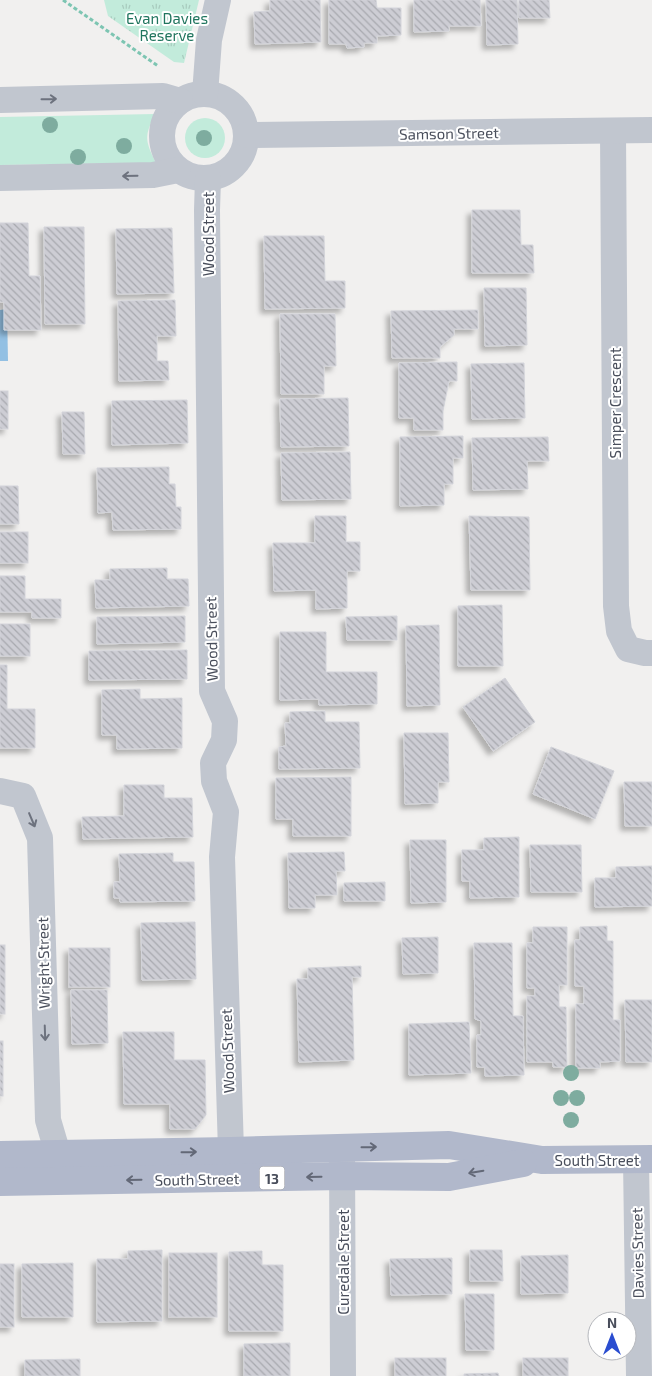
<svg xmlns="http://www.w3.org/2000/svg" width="652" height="1376" font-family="'Exo 2',sans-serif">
<defs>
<pattern id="park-tufts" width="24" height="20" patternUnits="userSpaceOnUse" patternTransform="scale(1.25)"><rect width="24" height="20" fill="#c2ebdb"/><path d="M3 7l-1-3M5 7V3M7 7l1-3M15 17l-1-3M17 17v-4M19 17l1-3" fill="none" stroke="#a8cbbe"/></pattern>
<pattern id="building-back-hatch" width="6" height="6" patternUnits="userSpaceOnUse" patternTransform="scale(1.25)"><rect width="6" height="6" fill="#cdcdd4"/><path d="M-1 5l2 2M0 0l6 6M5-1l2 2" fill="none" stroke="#a8a9af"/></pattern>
<filter id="shadow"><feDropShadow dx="-4.5" dy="4.5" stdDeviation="2.5" flood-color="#0004"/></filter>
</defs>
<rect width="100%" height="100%" fill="#f1f0ef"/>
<!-- grass -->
<g fill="#c2ebdb">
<path d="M155,114C144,137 145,140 156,163L0,165V117Z"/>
<circle cx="205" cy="138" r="20"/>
</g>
<!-- park -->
<path fill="url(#park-tufts)" d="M104,0H199L184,63L174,62L108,16Z"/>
<!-- water -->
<path fill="#93c0e3" d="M7,309L8,361H0V310Z"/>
<!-- building -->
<g fill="url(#building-back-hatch)" stroke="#d3d4da" filter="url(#shadow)">
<path d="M270,0H320L321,42L255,44L254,12L270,11Z"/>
<path d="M329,0H376L377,8H401V35L377,36V43H364V47L347,48L346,44H329Z"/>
<path d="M414,0H480L481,26H449V31L414,32Z"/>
<path d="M486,0H517L518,44L487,45Z"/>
<path d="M519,0H549L550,18H519Z"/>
<path d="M472,210H520L521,245H533L534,273H472Z"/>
<path d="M0,223H28L29,276H40L41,330H4V302H0Z"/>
<path d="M44,227H84L85,324H45Z"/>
<path d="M172,228L174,293L117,294L116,229Z"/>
<path d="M264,236H324L325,281H345V308L265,309Z"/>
<path d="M484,288H526L527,345L485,346Z"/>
<path d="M175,300L176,336H157V361H168L169,380L119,381L118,301Z"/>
<path d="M478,310V329H454V335L440,347V358H392L391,311Z"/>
<path d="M280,314H335L336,366H324V394H281Z"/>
<path d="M457,362V381H449L443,411V430H414V418H399V363Z"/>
<path d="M524,363L525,418L472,419L471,364Z"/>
<rect x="0" y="391" width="8" height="38"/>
<path d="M348,398L349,446L281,447L280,399Z"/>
<path d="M187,400L188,443L112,445V401Z"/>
<path d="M62,412H84L85,454H63Z"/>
<path d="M463,436V458H453V484H444V505L400,506V437Z"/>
<path d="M548,437L549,461H527L528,489L473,490L472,438Z"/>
<path d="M350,452L351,499L282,500L281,453Z"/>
<path d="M169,467V484H175L176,507H181V529L113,530L112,512L98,513L97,468Z"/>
<path d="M0,486H18L19,524H0Z"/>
<path d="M315,516H346V542H360V571H347V608L316,609V590L274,591L273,543H315Z"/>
<path d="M469,516L529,517L530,590H471Z"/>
<rect x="0" y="532" width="28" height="31"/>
<path d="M167,568V579H188L189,606L96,608L95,580H110V569Z"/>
<path d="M0,576H25V599H61V618H32V612H0Z"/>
<path d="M502,605L503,666H458V606Z"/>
<path d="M185,616V642L97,644V617Z"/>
<path d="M397,616V640H347L346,617Z"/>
<rect x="0" y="624" width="30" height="32"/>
<path d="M439,625L440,705L407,706L406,626Z"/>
<path d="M280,632H326V672H377V704L319,705V699L280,700Z"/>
<path d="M187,650V679L89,680V651Z"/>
<path d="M0,665H7V709H35V748H0Z"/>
<path d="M505,678L535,722L493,751L463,707Z"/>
<path d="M140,689V699L182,698V748L117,749V735H102V690Z"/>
<path d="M325,711V722H359L360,768L279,769V747L286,746L285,723H290V712Z"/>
<path d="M404,733H448L449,782H438V803L405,804Z"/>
<path d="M551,747L614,771L595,819L533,794Z"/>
<path d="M351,777V836H293V819H276V778Z"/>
<path d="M624,782H652V826H625Z"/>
<path d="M124,785H164V798H192L193,837L83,839L82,817L124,816Z"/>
<path d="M519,837V897L470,898V881H462V850H484V838Z"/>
<path d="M410,840H446V902L411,903Z"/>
<path d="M530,845H581L582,892H531Z"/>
<path d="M344,852L345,871H336L337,895H315V908H289L288,853Z"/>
<path d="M173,853V862H194L195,901L120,902V898H114V882H120L119,854Z"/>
<path d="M652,866V906L595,907V878H616V867Z"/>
<path d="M385,882V901H344V883Z"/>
<path d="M195,922L196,979L142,980L141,923Z"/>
<path d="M607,926V941H613V1020H620V1061L600,1062V1068H576V1004H584V986H575V940H580V927Z"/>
<path d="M533,927H567V985H559V1007H566L567,1067H553V1062H527V996H535V988H527V943H533Z"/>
<path d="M438,937V973L403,974L402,938Z"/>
<path d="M474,943H512L513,1016H523L524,1075L485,1076V1067H477V1035H481V1021L475,1019Z"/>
<rect x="0" y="945" width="5" height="69"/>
<rect x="69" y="948" width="41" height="39"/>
<path d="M361,966V977H352L354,1060L299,1062L297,979H308V968Z"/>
<path d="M71,990H107L108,1043L72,1044Z"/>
<path d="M625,1000H652V1062H626Z"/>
<path d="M469,1022L471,1073L409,1075V1024Z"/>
<path d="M123,1032H174V1060H205L206,1115L195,1129H170V1104H124Z"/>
<rect x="0" y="1041" width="3" height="55"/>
<path d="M162,1250V1321L97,1322V1259H128V1251Z"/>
<path d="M470,1250H502L503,1281H470Z"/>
<path d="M262,1251V1265H283V1331H229V1252Z"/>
<rect x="169" y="1253" width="48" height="64"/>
<path d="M568,1255V1293L521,1294V1256Z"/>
<path d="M452,1258V1294L391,1295L390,1259Z"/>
<path d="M73,1263V1317H22V1264Z"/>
<rect x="0" y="1264" width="14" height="63"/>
<path d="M465,1294H494V1350H466Z"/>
<path d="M290,1343V1376H244V1344Z"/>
<rect x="395" y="1358" width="51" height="18"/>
<rect x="523" y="1358" width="45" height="18"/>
<path d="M80,1359V1376H25V1360Z"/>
<path d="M498,1373L499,1376H464V1374Z"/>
</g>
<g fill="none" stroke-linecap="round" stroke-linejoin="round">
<!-- path -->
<path stroke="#7dc5b2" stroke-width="3" stroke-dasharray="4 2.5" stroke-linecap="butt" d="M63,0L158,66"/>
<!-- minor -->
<g stroke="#c1c6cf" stroke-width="26">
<circle cx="204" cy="136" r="42"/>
<path d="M205,94L209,40L218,0"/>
<path d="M0,100L163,96L180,101"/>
<path d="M613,131L616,606L619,631L628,649L645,653H652"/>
<path d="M247,135L652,130"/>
<path d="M0,178L153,175L178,170"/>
<path d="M208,179L207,210L212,691L225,721L224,740L213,763L214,781L226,812L222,857L231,1151"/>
<path d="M0,791L23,796L40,838L48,1120L58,1154"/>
<path d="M342,1153L343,1376"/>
<path d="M636,1159L639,1376"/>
</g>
<!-- primary -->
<g stroke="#b1b8cb" stroke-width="28">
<path d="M0,1155L231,1151L449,1145L542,1160L652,1159"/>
<path d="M0,1182L343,1176L449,1177L523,1163"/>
</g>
</g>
<!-- trees -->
<g fill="#7eac9f">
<circle cx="50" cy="125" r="8"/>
<circle cx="204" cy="138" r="8"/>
<circle cx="124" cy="146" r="8"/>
<circle cx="78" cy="157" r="8"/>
<circle cx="571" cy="1073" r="8"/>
<circle cx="561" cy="1098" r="8"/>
<circle cx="577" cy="1098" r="8"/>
<circle cx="571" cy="1120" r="8"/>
</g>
<!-- one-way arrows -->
<defs><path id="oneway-shaft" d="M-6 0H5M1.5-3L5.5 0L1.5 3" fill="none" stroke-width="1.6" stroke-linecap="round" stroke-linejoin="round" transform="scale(1.25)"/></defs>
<g stroke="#6d727e">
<use href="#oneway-shaft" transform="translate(49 99) rotate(-1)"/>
<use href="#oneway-shaft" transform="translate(130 176) rotate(179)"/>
<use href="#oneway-shaft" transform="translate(32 820) rotate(67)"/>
<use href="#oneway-shaft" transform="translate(45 1033) rotate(88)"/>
</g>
<g stroke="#636877">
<use href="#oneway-shaft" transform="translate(369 1147) rotate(-1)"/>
<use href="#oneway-shaft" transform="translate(189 1152) rotate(-1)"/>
<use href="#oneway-shaft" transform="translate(476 1172) rotate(170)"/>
<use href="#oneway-shaft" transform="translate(314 1177) rotate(179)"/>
<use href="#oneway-shaft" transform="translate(134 1180) rotate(179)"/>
</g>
<g text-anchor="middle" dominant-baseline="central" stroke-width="4" stroke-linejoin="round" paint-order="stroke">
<!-- shield labels -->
<rect fill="#fff" stroke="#80838c" stroke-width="1" x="259.5" y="1166.5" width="25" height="23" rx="4"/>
<g font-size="14" font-weight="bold" fill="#494e5b">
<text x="272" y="1178">13</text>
</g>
<!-- park labels -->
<g font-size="15" fill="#20755e" stroke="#fff">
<text x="167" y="18">Evan Davies<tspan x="167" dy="17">Reserve</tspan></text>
</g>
<!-- street labels -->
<g font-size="15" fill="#494e5b" stroke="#fff">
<text transform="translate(449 133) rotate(-1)">Samson Street</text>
<text transform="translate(208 234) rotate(-90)">Wood Street</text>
<text transform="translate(615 403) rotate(-90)">Simper Crescent</text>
<text transform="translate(211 639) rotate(-91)">Wood Street</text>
<text transform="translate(43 963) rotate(-91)">Wright Street</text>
<text transform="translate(227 1051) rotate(-92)">Wood Street</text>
<text x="597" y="1160">South Street</text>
<text transform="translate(197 1179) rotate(-1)">South Street</text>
<text transform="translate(637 1253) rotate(-91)">Davies Street</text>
<text transform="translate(343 1262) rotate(-90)">Curedale Street</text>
</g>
</g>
<!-- north arrow -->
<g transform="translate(612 1336)"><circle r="24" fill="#ffffff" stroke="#b6b8bd"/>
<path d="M0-4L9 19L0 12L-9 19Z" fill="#2a4dd0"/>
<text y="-8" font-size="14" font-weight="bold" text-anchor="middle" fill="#494e5b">N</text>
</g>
</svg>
